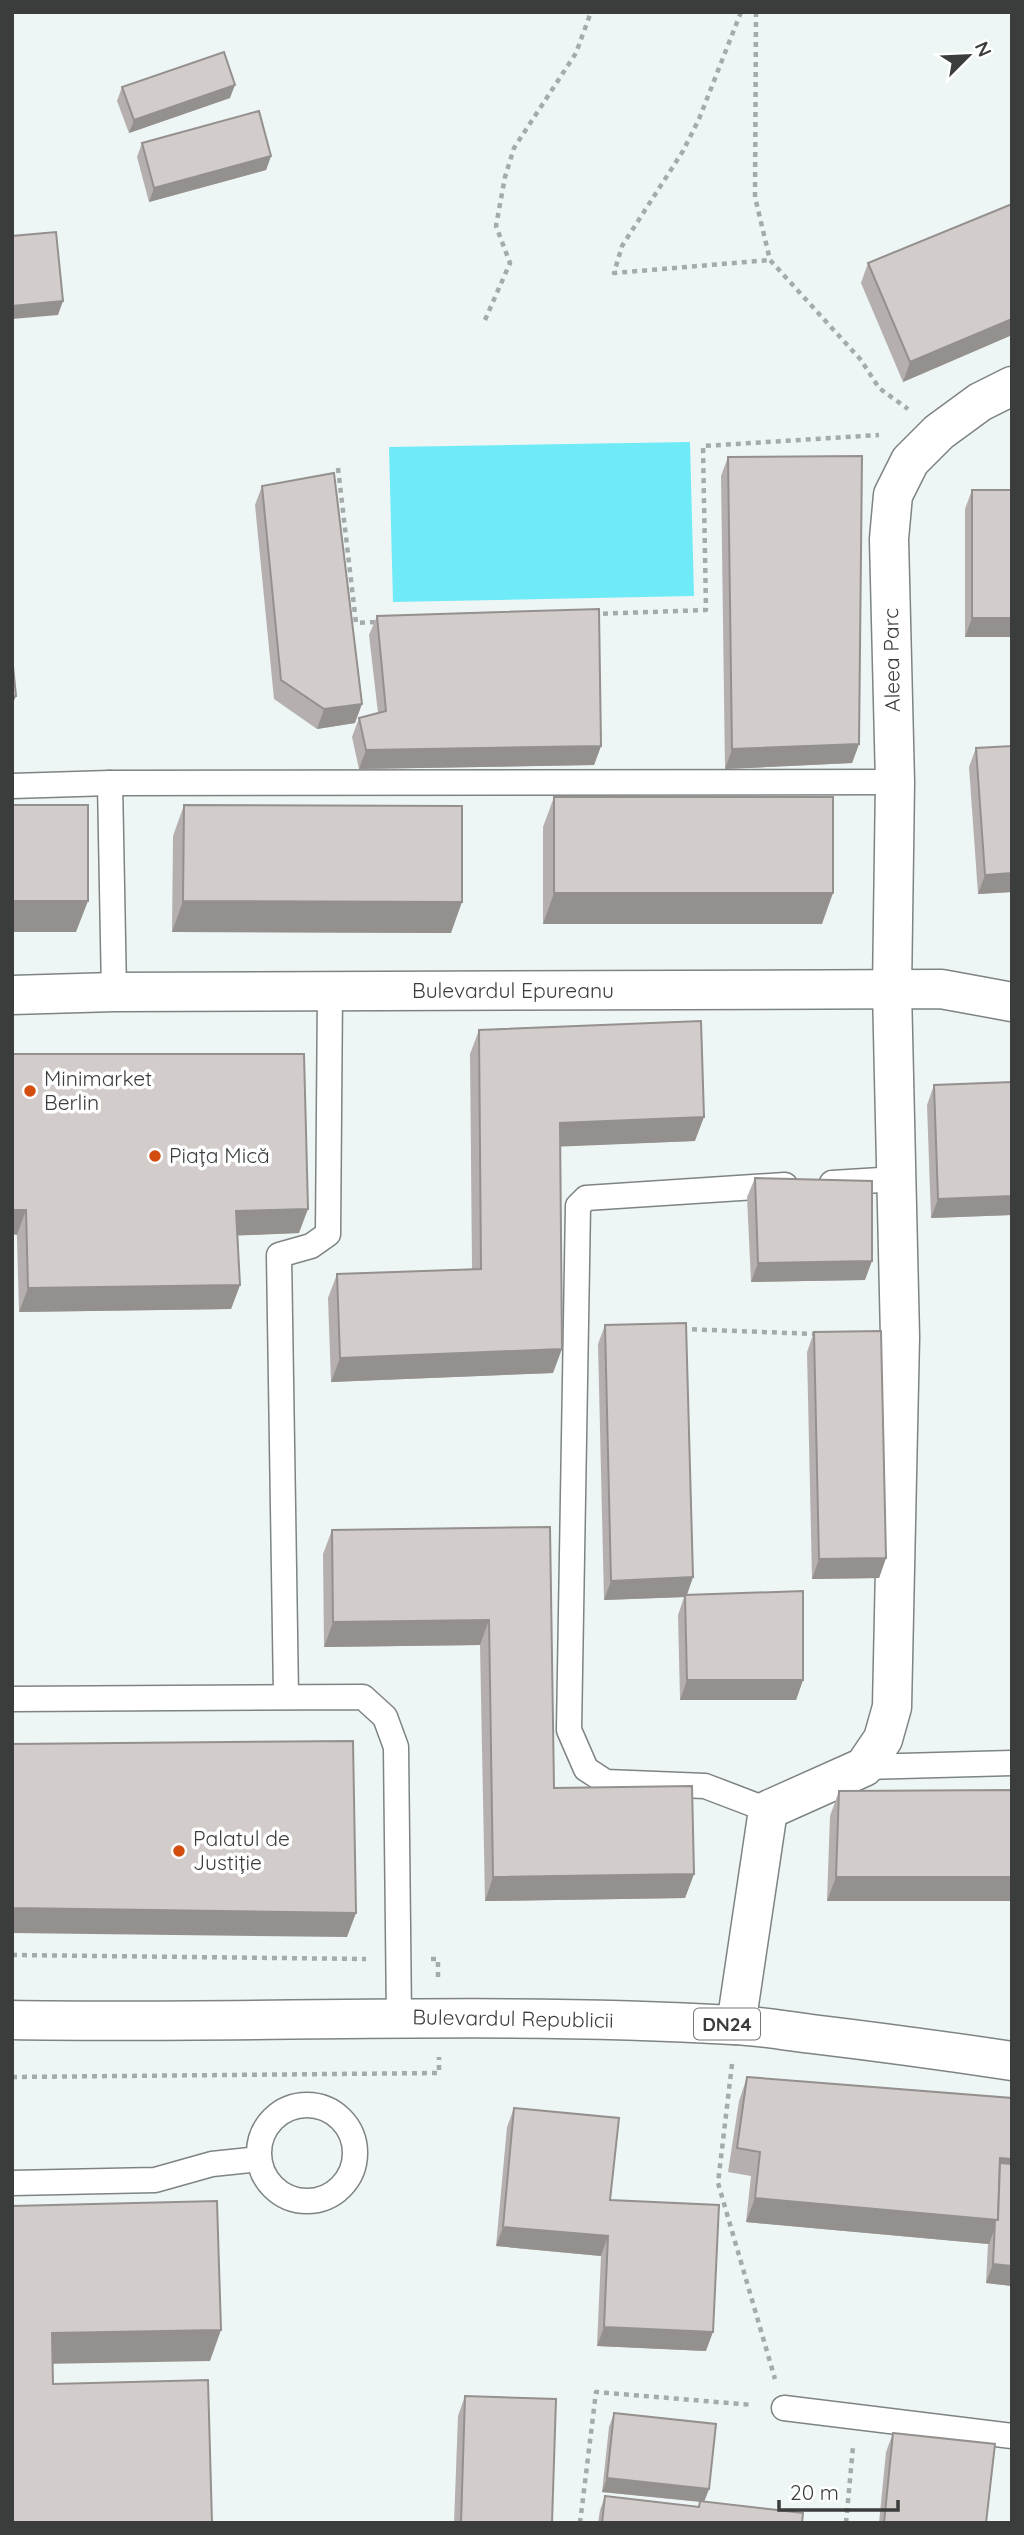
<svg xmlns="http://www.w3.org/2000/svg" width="1024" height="2535" viewBox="0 0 1024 2535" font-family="Quicksand,sans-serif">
<rect width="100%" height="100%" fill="#eef5f5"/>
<polygon fill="#6febf7" points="690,442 694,596 393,602 389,447"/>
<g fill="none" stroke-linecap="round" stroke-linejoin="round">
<g stroke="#7e8384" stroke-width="27">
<g id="service">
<polyline points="110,783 114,992"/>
<polyline points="12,786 110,783 895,782"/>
<polyline points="832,1183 897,1179"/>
<polyline points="286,1696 279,1255 311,1246 328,1234 330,991"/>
<polyline points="12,1699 363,1697 385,1717 396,1747 399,2018"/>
<polyline points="864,1767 1012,1763"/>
<polyline points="768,1810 705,1786 606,1782 586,1769 569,1730 578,1206 586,1198 785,1185"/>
<circle cx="307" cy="2153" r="48"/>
<polyline points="12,2183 155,2180 212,2164 259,2159"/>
<polyline points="784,2408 1012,2436"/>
</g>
</g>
<g stroke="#7e8384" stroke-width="41">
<polyline id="minor" points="736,2025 768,1810 864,1767 883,1739 892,1707 900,1337 892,990 895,782 889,539 893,495 910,461 939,432 980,402 1012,386"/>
</g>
<g stroke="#7e8384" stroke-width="41">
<polyline id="secondary" points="12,995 114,992 941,989 1012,1002"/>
</g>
<g stroke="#7e8384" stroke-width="41">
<path id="primary" d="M12 2020C253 2024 493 2011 733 2025 760 2026 786 2031 812 2034 879 2042 945 2051 1012 2061"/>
</g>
<g stroke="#a5aaaa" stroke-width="4.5" stroke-dasharray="5 5" stroke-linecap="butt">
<polyline points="741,12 699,119 683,151 622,246 614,273 770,260"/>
<polyline points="756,12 755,197 770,260 861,360 879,388 908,409"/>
<polyline points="485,320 510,263 496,226 505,177 514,148 576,53 591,12"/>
<polyline points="338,468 356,623 378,622"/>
<polyline points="593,614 706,610 703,446 879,435"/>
<polyline points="682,1329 816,1334"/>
<polyline points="12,1955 366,1959"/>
<polyline points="431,1959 438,1959 438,1981"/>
<polyline points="732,2064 718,2183 775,2379"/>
<polyline points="12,2077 439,2073 439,2057"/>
<polyline points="580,2523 596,2392 753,2405"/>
<polyline points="846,2523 853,2447"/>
</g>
<use href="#service" stroke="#fff" stroke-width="24"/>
<use href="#minor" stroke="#fff" stroke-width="38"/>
<use href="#secondary" stroke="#fff" stroke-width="38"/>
<use href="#primary" stroke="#fff" stroke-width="38"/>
</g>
<g fill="#b5b0af">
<polygon points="122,87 230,98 129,133 117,101"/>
<polygon points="142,143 271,156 266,170 149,202 137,157"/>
<polygon points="1012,204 1012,335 903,382 861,283 868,263"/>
<polygon points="728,457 859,744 852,763 725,769 721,476"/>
<polygon points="262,486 355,723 317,729 274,699 255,505"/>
<polygon points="972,490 1012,637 965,637 965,509"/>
<polygon points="377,616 601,746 594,765 359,769 352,737 359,718 378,713 369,635"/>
<polygon points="976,748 1012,892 978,894 969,767"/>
<polygon points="554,797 822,924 543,924 543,827"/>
<polygon points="184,805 451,933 172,932 173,836"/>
<polygon points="479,1030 695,1141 560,1146 553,1373 331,1382 328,1298 337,1274 472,1269 470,1054"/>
<polygon points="12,1054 299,1233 238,1235 240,1285 231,1309 19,1312"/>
<polygon points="1012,1082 1012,1215 931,1218 927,1105 934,1085"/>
<polygon points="755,1178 865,1280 751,1282 747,1197"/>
<polygon points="605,1325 693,1577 687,1595 803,1680 796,1700 680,1700 678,1615 684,1597 604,1600 598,1344"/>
<polygon points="814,1332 886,1558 879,1578 812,1579 807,1352"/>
<polygon points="550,1527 554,1788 694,1874 685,1898 485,1901 480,1645 324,1647 323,1554 332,1530"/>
<polygon points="1012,1790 1012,1901 827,1901 830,1816 839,1791"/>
<polygon points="747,2077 1012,2098 1012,2286 986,2283 988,2244 746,2222 751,2176 728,2172 739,2101"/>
<polygon points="514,2108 610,2200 706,2351 597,2346 601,2256 496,2246 507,2127"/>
<polygon points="465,2396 552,2523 454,2523 458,2416"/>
<polygon points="614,2413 709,2489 704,2501 802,2523 598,2523 600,2510 605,2496 698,2507 700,2502 602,2492 609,2427"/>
<polygon points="893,2433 986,2523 879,2523 886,2452"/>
</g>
<g fill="#93908e">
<polygon points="235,85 230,98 129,133 134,120"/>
<polygon points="271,156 266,170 149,202 154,188"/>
<polygon points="63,301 58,315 12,319 12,306"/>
<polygon points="1012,319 1012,335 903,382 910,362"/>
<polygon points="972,618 1012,618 1012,637 965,637"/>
<polygon points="16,696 12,706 12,697"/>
<polygon points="362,704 355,723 317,729 324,709"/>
<polygon points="859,744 852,763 725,769 732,749"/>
<polygon points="601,746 594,765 359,769 366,750"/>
<polygon points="1012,873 1012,892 978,894 985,875"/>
<polygon points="554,893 833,893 822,924 543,924"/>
<polygon points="12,901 88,901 76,932 12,932"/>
<polygon points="183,901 462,902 451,933 172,932"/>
<polygon points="704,1117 695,1141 551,1147 560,1123"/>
<polygon points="1012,1196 1012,1215 931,1218 938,1199"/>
<polygon points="308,1209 299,1233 228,1236 236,1211"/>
<polygon points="12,1210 26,1210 17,1235 12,1234"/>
<polygon points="872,1261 865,1280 751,1282 758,1263"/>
<polygon points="240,1285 231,1309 19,1312 28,1288"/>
<polygon points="562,1349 553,1373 331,1382 340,1358"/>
<polygon points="886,1558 879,1578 812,1579 819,1559"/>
<polygon points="693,1577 686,1597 604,1600 611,1581"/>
<polygon points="489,1620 480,1645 324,1647 333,1622"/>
<polygon points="687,1680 803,1680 796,1700 680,1700"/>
<polygon points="694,1874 685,1898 485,1901 493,1877"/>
<polygon points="836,1877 1012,1877 1012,1901 827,1901"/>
<polygon points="12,1908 356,1913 347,1937 12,1933"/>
<polygon points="1000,2158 1012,2159 1012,2183 998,2183"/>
<polygon points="755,2198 998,2220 989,2244 746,2222"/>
<polygon points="503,2227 608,2236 601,2256 496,2246"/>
<polygon points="993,2264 1012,2266 1012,2286 986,2283"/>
<polygon points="604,2327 713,2332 706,2351 597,2346"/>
<polygon points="221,2330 210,2361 41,2364 52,2333"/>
<polygon points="607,2478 709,2489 704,2502 602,2492"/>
</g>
<g fill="#d2cdcb" stroke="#93908e" stroke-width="2">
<polygon points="224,52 235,85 134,120 122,87"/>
<polygon points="259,111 271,156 154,188 142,143"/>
<polygon points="1012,204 1012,319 910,362 868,263"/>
<polygon points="56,232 63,301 12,306 12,236"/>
<polygon points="862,456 859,744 732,749 728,457"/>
<polygon points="334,473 362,704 324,709 281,680 262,486"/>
<rect x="972" y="490" width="40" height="128"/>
<polygon points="599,609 601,746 366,750 359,718 386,711 377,616"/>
<polygon points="12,656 16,696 12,697"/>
<polygon points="1012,746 1012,873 985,875 976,748"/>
<rect x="554" y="797" width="279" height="96"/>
<rect x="12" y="805" width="76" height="96"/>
<polygon points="184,805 462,806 462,902 183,901"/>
<polygon points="701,1021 704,1117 560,1123 562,1349 340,1358 337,1274 481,1269 479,1030"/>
<polygon points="12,1054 304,1054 308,1209 236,1211 240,1285 28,1288 26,1210 12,1210"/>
<polygon points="1012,1082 1012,1196 938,1199 934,1085"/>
<polygon points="755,1178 872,1181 872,1261 758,1263"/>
<polygon points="686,1323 693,1577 611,1581 605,1325"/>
<polygon points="881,1331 886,1558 819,1559 814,1332"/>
<polygon points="550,1527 554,1788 692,1786 694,1874 493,1877 489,1620 333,1622 332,1530"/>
<polygon points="803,1591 803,1680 687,1680 685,1595"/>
<polygon points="353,1741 356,1913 12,1908 12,1744"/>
<polygon points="1012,1790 1012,1877 836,1877 839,1791"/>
<polygon points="747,2077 1012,2098 1012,2159 1000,2158 998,2220 755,2198 760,2152 737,2148"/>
<polygon points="514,2108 619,2118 610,2200 719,2205 713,2332 604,2327 608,2236 503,2227"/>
<polygon points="1000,2163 1012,2164 1012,2266 993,2264 995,2220 998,2220"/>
<polygon points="217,2201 221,2330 52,2333 53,2384 208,2380 212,2523 12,2523 12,2206"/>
<polygon points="465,2396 556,2399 552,2523 461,2523"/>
<polygon points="614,2413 716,2424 709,2489 607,2478"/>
<polygon points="893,2433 995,2444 986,2523 884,2523"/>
<polygon points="605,2496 699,2507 700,2501 803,2513 802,2523 602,2523"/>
</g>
<g fill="#d34e0e" stroke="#fff" stroke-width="2.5">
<circle cx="30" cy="1091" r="7"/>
<circle cx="155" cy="1156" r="7"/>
<circle cx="179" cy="1851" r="7"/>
</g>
<g text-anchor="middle" stroke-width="7" stroke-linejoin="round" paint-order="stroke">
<rect fill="#fff" stroke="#767777" stroke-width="2" x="694" y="2008.5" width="66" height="31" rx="5"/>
<g font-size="19" font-weight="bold" fill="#3b3d3d">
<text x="727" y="2031">DN24</text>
</g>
<g font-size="21" fill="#3b3d3d" stroke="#fff">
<text transform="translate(892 660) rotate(-91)" y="7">Aleea Parc</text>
<text x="513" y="998">Bulevardul Epureanu</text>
<text transform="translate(513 2019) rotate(1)" y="7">Bulevardul Republicii</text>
</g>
<g font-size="21" fill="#3b3d3d" stroke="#fff" text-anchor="start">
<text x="44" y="1086">Minimarket<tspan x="44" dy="24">Berlin</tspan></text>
<text x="169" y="1163">Piața Mică</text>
<text x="193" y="1846">Palatul de<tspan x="193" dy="24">Justiție</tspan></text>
</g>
</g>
<rect width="1024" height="2535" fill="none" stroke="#3b3d3d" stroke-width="28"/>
<g transform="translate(968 56) rotate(66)" stroke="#ffffff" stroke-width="5" paint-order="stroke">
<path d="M0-5L12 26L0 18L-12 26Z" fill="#3b3d3d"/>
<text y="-10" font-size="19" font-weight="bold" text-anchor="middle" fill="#3b3d3d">N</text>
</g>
<path d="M779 2500v10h119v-10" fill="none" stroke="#3b3d3d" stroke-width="3.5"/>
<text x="790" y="2500" font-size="21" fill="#3b3d3d" stroke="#ffffff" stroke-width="5" paint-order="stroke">20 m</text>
</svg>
